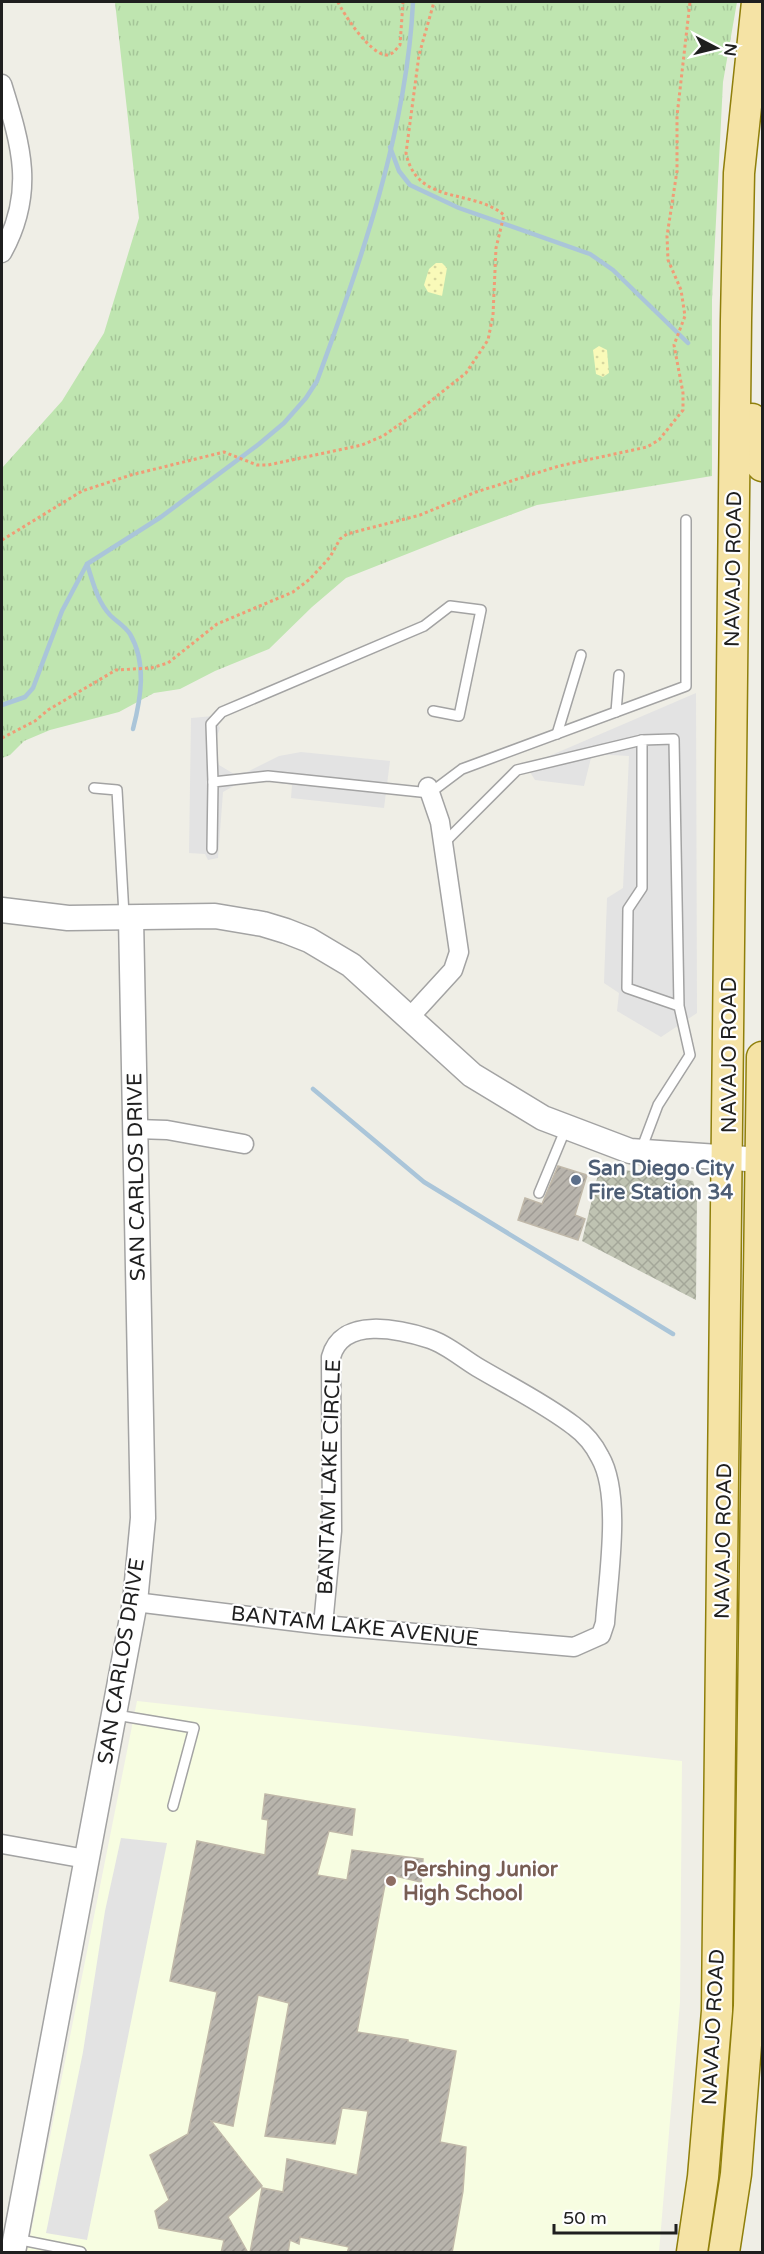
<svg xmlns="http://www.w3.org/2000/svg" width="764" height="2254" viewBox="0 0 764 2254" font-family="'Varela Round',sans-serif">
<defs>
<pattern id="construction-cross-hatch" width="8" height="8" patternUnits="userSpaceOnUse" patternTransform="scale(1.5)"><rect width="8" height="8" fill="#bfc3b2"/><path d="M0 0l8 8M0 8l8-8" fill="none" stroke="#a4a799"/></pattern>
<pattern id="grass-tufts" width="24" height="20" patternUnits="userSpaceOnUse" patternTransform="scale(1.5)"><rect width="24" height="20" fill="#bfe5b0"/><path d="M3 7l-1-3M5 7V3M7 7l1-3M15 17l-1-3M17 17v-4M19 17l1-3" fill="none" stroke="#a4c497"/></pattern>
<pattern id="sand-dots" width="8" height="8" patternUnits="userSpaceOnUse" patternTransform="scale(1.5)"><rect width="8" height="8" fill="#f9fab9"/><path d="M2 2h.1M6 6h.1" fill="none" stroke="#d5d69f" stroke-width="1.8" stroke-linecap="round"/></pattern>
<pattern id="building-hatch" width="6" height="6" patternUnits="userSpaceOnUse" patternTransform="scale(1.5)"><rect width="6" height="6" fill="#b8b4ac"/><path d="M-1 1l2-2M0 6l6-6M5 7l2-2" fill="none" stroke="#9e9a94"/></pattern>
</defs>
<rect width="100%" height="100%" fill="#efeee6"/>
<polygon fill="#f7fde1" points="137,1701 682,1761 680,2002 659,2252 27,2252"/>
<polygon fill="url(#construction-cross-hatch)" points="600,1166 693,1181 697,1194 696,1300 582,1241"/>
<polygon fill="url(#grass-tufts)" points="115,2 737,2 723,82 712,300 712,476 537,505 450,537 346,578 312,607 269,649 215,671 180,689 154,693 119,712 50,730 24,741 10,755 2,758 2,468 62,401 104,333 139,218"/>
<g fill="url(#sand-dots)">
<polygon points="436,263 442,263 447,268 442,296 428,292 424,285 429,269"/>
<polygon points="599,346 607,350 609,373 603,377 596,374 593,350"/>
</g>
<g fill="#e3e3e3">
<polygon points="696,693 697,1013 661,1037 617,1011 619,993 604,983 607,898 623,888 629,756 592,754 584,786 535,780 526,766"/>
<polygon points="214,716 220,728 214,744 219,765 234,774 247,772 279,756 301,752 390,761 384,808 291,798 292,785 268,781 239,783 223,792 218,858 208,860 205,854 189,853 191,718"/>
<polygon points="121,1838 167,1843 87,2240 46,2233 83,2052 105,1911"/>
</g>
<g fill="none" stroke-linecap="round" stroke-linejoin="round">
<g stroke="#aac5d9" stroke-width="4.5">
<polyline points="390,147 399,171 410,185 459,208 590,254 613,270 688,343"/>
<path d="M87 564C93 582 97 601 110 615 116 621 125 626 130 634 147 663 141 698 133 729"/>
<path d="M2 705 25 697 33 688 62 611 87 564 161 517 259 444 284 423 306 398 317 381C361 262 407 129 413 2"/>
<polyline points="313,1089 424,1182 673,1334"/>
</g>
</g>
<g fill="url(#building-hatch)" stroke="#c0b8a9" stroke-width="1.5">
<polygon points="558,1166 587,1175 575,1215 585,1219 578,1240 518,1220 525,1198 542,1204"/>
<polygon points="265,1794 355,1809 352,1835 329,1831 317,1875 347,1880 352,1850 423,1859 421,1882 387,1874 357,2032 408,2040 408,2042 456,2051 440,2142 466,2147 463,2191 452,2253 347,2253 349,2247 300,2237 299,2244 290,2240 288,2253 250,2253 262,2188 283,2192 287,2159 357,2175 368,2111 342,2108 335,2144 265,2136 289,2003 258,1995 233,2126 211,2121 262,2186 228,2217 248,2253 221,2253 224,2240 159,2228 155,2211 169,2200 150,2155 188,2134 217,1992 170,1981 197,1841 265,1855 268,1820 262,1819"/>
</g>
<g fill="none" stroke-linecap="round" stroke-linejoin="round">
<g stroke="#a3a3a3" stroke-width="12">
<g id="service">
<polyline points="616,712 619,675"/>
<polyline points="557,734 581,655"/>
<polyline points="213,782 211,724 222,712 424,626 450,606 481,610 459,716 433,711"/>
<polyline points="94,788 117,790 124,915"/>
<polyline points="444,843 517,770 642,740"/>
<polyline points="212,849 213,782 268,776 430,793 462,769 686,686 686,520"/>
<polyline points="641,1150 658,1105 690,1055 679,1006 674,739 642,740 642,888 628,909 627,988 679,1006"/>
<polyline points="539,1193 566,1128"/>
<polyline points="116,1715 194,1728 173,1806"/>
<polyline points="16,2239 81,2252"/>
</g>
</g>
<g stroke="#a3a3a3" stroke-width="21">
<g id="minor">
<path d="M2 84C21 145 36 192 2 253"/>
<polyline points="409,1018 453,970 459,952 440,822 428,787"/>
<polyline points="136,1129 167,1130 244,1144"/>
<path d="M135 1602 323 1625 574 1647 601 1635 605 1623C608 1578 622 1495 600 1457 594 1445 585 1434 574 1426 544 1403 509 1386 477 1367 462 1358 446 1344 430 1339 399 1329 342 1316 331 1357L332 1531 323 1625"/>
<polyline points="2,1844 86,1859"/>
</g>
</g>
<g stroke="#a3a3a3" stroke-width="27">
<g id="tertiary">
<polyline points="2,910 68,918 215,916 263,924 286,931 309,940 351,965 472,1075 543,1118 630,1151 762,1160"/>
<polyline points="13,2252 135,1602 143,1518 131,918"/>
</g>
</g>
<g stroke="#8f7f0b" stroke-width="33">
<g id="primary">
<polyline points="752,419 752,454 762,466"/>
<polyline points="692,2252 703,2177 717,2011 736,320 739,173 757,2"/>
<polyline points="724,2252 736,2174 749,2006 762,1057"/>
</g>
</g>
<g stroke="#f09c76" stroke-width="3" stroke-dasharray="3 3" stroke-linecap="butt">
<path d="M338 2C344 15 369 52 385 55 392 56 396 49 400 45L403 2"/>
<path d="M2 540 82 491 131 475 224 452 257 465H268L362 445 383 436 413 415 466 373 488 340 493 315 496 248 504 215C472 188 417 206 406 153L419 55 434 2"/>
<polyline points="2,738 35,721 48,710 116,670 151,668 168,663 217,624 293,592 310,579 330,557 340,539 347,534 420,515 476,492 559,466 647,447 659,440 683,410 683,393 674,345 685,316 681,290 668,260 667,236 677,171 677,116 690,2"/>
</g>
<use href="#service" stroke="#fff" stroke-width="9"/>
<use href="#minor" stroke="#fff" stroke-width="18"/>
<use href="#tertiary" stroke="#fff" stroke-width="24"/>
<use href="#primary" stroke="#f5e3a5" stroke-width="30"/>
</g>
<circle fill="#5c6f8a" stroke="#fff" stroke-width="2" cx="576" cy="1180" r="6"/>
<circle fill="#8d6e63" stroke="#fff" stroke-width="2" cx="391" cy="1881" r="6"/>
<g text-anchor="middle" stroke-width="4.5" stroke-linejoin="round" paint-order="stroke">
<g font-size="21" fill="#1f1f1f" stroke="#fff">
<text transform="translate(733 569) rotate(-89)" y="7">NAVAJO ROAD</text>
<text transform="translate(729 1055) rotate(-90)" y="7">NAVAJO ROAD</text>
<text transform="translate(136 1177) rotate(-91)" y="7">SAN CARLOS DRIVE</text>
<text transform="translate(329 1477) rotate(-88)" y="7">BANTAM LAKE CIRCLE</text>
<text transform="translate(723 1541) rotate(-89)" y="7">NAVAJO ROAD</text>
<text transform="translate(355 1626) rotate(6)" y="7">BANTAM LAKE AVENUE</text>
<text transform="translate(121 1661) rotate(-81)" y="7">SAN CARLOS DRIVE</text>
<text transform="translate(713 2027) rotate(-87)" y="7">NAVAJO ROAD</text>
</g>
<g font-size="21" font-weight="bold" fill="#4e5e75" stroke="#fff" text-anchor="start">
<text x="588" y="1175">San Diego City<tspan x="588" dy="24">Fire Station 34</tspan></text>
</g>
<g font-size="21" font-weight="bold" fill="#785e54" stroke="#fff" text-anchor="start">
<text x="403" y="1876">Pershing Junior<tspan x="403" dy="24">High School</tspan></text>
</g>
</g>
<rect width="764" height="2254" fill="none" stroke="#1f1f1f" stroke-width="6"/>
<g transform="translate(716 48) rotate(97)" stroke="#ffffff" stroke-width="4.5" paint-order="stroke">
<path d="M0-4.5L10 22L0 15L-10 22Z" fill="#1f1f1f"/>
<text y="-9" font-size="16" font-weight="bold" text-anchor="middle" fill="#1f1f1f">N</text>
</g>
<path d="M554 2224v9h122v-9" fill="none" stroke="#1f1f1f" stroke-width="3"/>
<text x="563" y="2224" font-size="18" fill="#1f1f1f" stroke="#ffffff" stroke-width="4.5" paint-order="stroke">50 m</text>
</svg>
